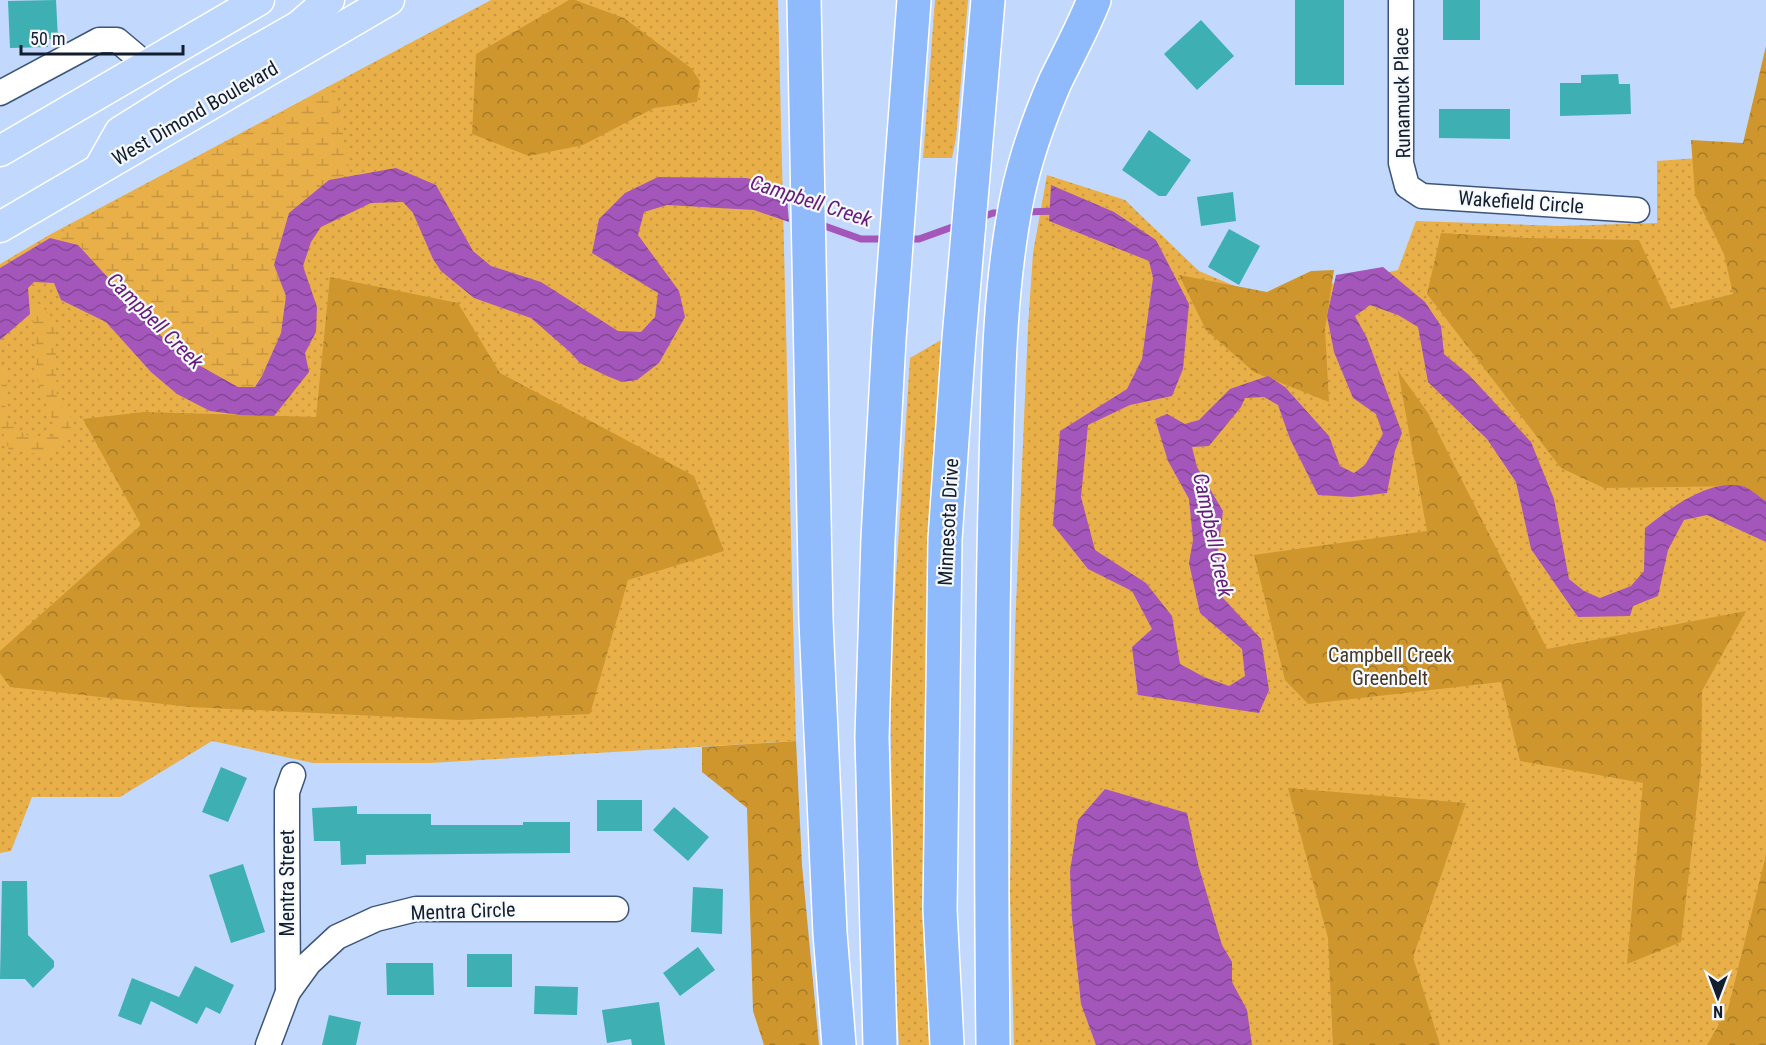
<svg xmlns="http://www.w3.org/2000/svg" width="1766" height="1045" viewBox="0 0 1766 1045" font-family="'Roboto Condensed',sans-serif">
<defs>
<pattern id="green-dots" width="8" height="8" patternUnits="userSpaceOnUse" patternTransform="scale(1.5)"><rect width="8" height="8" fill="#e9af49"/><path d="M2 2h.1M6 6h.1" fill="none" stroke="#c79640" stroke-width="1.8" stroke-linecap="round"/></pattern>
<pattern id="forest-crowns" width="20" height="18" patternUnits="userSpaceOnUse" patternTransform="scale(1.5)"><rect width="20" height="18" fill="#ce962d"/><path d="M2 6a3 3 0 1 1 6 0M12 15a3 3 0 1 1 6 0" fill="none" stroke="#a67a27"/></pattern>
<pattern id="wetland-marsh" width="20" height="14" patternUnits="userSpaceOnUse" patternTransform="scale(1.5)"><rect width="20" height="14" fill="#e9af49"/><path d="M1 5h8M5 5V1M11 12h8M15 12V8" fill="none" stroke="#c79640"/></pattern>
<pattern id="water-waves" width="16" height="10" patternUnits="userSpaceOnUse" patternTransform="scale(1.5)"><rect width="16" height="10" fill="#a456ba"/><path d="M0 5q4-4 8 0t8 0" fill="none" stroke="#844798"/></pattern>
</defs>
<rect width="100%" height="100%" fill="#c2d9fd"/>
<g fill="url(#green-dots)">
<polygon points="491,0 778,0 796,741 430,763 313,763 212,741 120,797 32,797 11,851 0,853 0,264 51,234"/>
<polygon points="935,0 968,0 956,138 952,158 923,158"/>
<polygon points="1766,153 1766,1045 1014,1045 1010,892 1015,629 1028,327 1033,253 1047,175 1125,200 1199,271 1263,298 1398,270 1416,221 1558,226 1657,223 1657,161"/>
<polygon points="941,340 927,623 924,878 933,1045 899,1045 894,948 890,671 910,358"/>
</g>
<g fill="url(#forest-crowns)">
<polygon points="569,0 575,0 624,18 691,68 700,81 697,102 654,108 583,145 529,156 472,134 476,54"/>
<polygon points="1766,46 1766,501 1743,486 1604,488 1561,468 1427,294 1441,233 1528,238 1639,240 1671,309 1733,294 1724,254 1695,195 1691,140 1743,143"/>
<polygon points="1334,270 1325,329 1329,402 1254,372 1206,330 1179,275 1267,292 1311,271"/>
<polygon points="330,277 458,303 500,373 694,476 724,551 628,580 590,714 460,720 191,707 10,687 0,673 0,651 141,525 83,419 144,412 316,417"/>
<polygon points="1398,371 1428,413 1547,649 1746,611 1702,691 1701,769 1681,942 1627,964 1643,783 1520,761 1501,682 1308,704 1285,680 1254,555 1427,531"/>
<polygon points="796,741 802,865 819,1045 764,1045 753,1011 747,808 702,772 702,747"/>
<polygon points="1288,788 1466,803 1413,957 1440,1045 1333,1045 1328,938"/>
<polygon points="1766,855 1766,1045 1707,1045 1728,1009"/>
</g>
<g fill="url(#wetland-marsh)">
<path d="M334 84 350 174 329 180 274 265C278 275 284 286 285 296 289 321 268 366 255 387H238L177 353 78 245 50 238Z"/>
<path d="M29 301 40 304 55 321 57 401 70 417 71 430 46 455 9 450 0 424V360C10 376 7 396 4 415 19 433 27 439 52 437L56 426 49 413 35 373 38 352Z"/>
</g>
<g fill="url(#water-waves)">
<polygon points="396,168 436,185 473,251 491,266 541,282 618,331 641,332 655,317 658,293 592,253 599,219 625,193 658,177 746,178 786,186 789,222 754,210 667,205 644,212 638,235 679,291 685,317 659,363 637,380 622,382 607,376 580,363 570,352 531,318 474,298 441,271 433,259 413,213 403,202 371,203 321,227 311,242 303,266 317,307 316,332 305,353 309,372 274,416 241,415 210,411 177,394 151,372 106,322 61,300 54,283 34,282 28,288 30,314 0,340 0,268 50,238 78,245 177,353 238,387 255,387 262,376 281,333 286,296 274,265 289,213 329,180"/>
<path d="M1051 185 1114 212 1156 240 1189 304 1183 369 1172 396 1130 405 1088 425 1081 497 1095 550 1146 583 1172 616 1180 664 1204 677 1229 686 1245 676 1242 649 1200 613 1189 563 1193 540 1189 499 1168 461 1155 419 1167 414 1185 424 1199 420 1230 389 1268 376 1285 387 1329 436 1340 466 1354 473 1365 465 1383 434 1376 414 1353 398 1334 352 1327 316 1336 275 1383 267 1425 302 1441 326 1444 354 1469 375 1531 442 1554 499 1569 579 1584 591 1600 598 1631 586 1644 571 1645 528C1670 509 1707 479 1742 486 1750 488 1759 497 1766 501V542L1707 515 1684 520 1668 550 1658 596 1633 606 1630 616 1578 617 1531 549 1516 482 1487 439 1428 382 1418 327 1398 315 1370 305 1355 316 1367 338 1402 433 1395 451 1387 493 1352 497 1318 495 1290 439 1278 405 1264 397 1245 398 1241 407 1209 446 1192 447 1197 467 1223 511 1218 552 1223 598 1261 639 1269 690 1259 713 1138 695 1132 647 1152 629 1132 591 1088 569 1053 525 1060 431 1127 389 1142 359 1153 278 1149 261 1049 221Z"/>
<polygon points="1105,789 1187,813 1198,864 1222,945 1232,962 1232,982 1247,1010 1252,1045 1096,1045 1081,1004 1072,918 1070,871 1078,820"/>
</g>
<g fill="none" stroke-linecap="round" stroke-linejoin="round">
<g stroke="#a456ba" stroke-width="7">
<polyline points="1024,212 1058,211"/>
<polyline points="977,219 993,213 1004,213"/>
<polyline points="819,224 861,239 889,239"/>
<polyline points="906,239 919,239 958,225"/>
</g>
</g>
<g fill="#3eafb2">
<polygon points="56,0 58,39 47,39 48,47 10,48 8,1"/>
<rect x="1295" y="0" width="49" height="85"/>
<rect x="1443" y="0" width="37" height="40"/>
<polygon points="1201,20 1234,56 1197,90 1164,54"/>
<polygon points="1618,74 1619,84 1630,84 1631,114 1560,116 1560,83 1581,83 1581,75"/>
<polygon points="1439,109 1510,109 1510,139 1439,138"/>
<polygon points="1149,130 1191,160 1166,196 1159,196 1122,170"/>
<polygon points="1233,192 1236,221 1201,226 1197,197"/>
<polygon points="1229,229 1260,246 1239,285 1208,267"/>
<polygon points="221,767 247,778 228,822 202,812"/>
<rect x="597" y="800" width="45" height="31"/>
<polygon points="357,806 357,814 431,814 431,825 523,825 523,822 570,822 570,853 366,855 366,864 341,865 340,841 314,841 312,808"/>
<polygon points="674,807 709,837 688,861 653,830"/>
<polygon points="243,864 265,932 231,943 209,875"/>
<polygon points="2,881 27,881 28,935 54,961 54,967 33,988 25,979 0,979"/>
<polygon points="693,887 723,889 722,934 691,932"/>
<polygon points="698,947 715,970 680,996 663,973"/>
<rect x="467" y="954" width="45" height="33"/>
<polygon points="386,963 433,963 434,995 387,995"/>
<polygon points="195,966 234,985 220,1014 206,1007 197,1024 151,1001 141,1025 118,1016 132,978 179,997"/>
<polygon points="535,986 578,987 577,1015 534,1014"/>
<polygon points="659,1002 665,1045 632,1045 631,1039 607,1043 602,1010"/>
<polygon points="329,1015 361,1022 356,1045 322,1045"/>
</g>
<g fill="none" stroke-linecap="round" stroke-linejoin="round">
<g stroke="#3c557b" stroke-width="27">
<g id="minor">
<polyline points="1401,0 1401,163 1407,186 1422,196 1637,210"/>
<polyline points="0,93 99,40 117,40 136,56 142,68"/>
<polyline points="288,992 287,832 287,792 293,775"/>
<polyline points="268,1045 288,992 309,963 337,937 376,919 416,909 616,909"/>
</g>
</g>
<g stroke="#fff" stroke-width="33">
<g id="major">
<polyline points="0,151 259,0"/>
<polyline points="99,169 120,132 187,90 299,26 329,0"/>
<polyline points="0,227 389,0"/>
</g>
</g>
<g stroke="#fff" stroke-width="36">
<g id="highway">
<polyline points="804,0 816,621 830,933 839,1045"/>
<polyline points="880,1045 872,737 878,539 889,339 914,0"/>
<polyline points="947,1045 940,910 945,539 959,339 988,0"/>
<path d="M993 1045C991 865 991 686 995 506 998 404 997 299 1017 198 1025 159 1039 119 1055 82 1068 55 1083 28 1094 0"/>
</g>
</g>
<use href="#minor" stroke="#fff" stroke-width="24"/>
<use href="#major" stroke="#bcd6fd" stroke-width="30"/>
<use href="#highway" stroke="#8fbafb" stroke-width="33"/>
</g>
<g text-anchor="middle" stroke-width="4.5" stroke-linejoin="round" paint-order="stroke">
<g font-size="20" fill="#121d2d" stroke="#f6f9fd">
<text transform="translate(1402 93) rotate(-91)" y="7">Runamuck Place</text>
<text transform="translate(195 113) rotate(-30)" y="7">West Dimond Boulevard</text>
<text transform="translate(1521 202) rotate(4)" y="7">Wakefield Circle</text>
<text transform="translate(948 522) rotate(-87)" y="7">Minnesota Drive</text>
<text transform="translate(287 883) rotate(-90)" y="7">Mentra Street</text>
<text transform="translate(463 911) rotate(-2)" y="7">Mentra Circle</text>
</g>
<g font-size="20" fill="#463823" stroke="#f6f9fd">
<text x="1390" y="662">Campbell Creek<tspan x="1390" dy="23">Greenbelt</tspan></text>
</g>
<g font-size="21" font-style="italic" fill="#651b78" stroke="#f6f9fd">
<text transform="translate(811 201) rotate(18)" y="7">Campbell Creek</text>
<text transform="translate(155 321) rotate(45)" y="7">Campbell Creek</text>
<text transform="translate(1213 535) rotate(78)" y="7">Campbell Creek</text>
</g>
</g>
<g transform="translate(1718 997) rotate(180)" stroke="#f6f9fd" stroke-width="4.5" paint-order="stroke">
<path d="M0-4.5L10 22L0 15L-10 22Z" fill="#121d2d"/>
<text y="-9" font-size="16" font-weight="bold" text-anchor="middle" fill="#121d2d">N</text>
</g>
<path d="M21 45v9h162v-9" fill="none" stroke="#121d2d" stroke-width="3"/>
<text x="30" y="45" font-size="18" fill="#121d2d" stroke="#f6f9fd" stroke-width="4.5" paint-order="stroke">50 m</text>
</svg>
